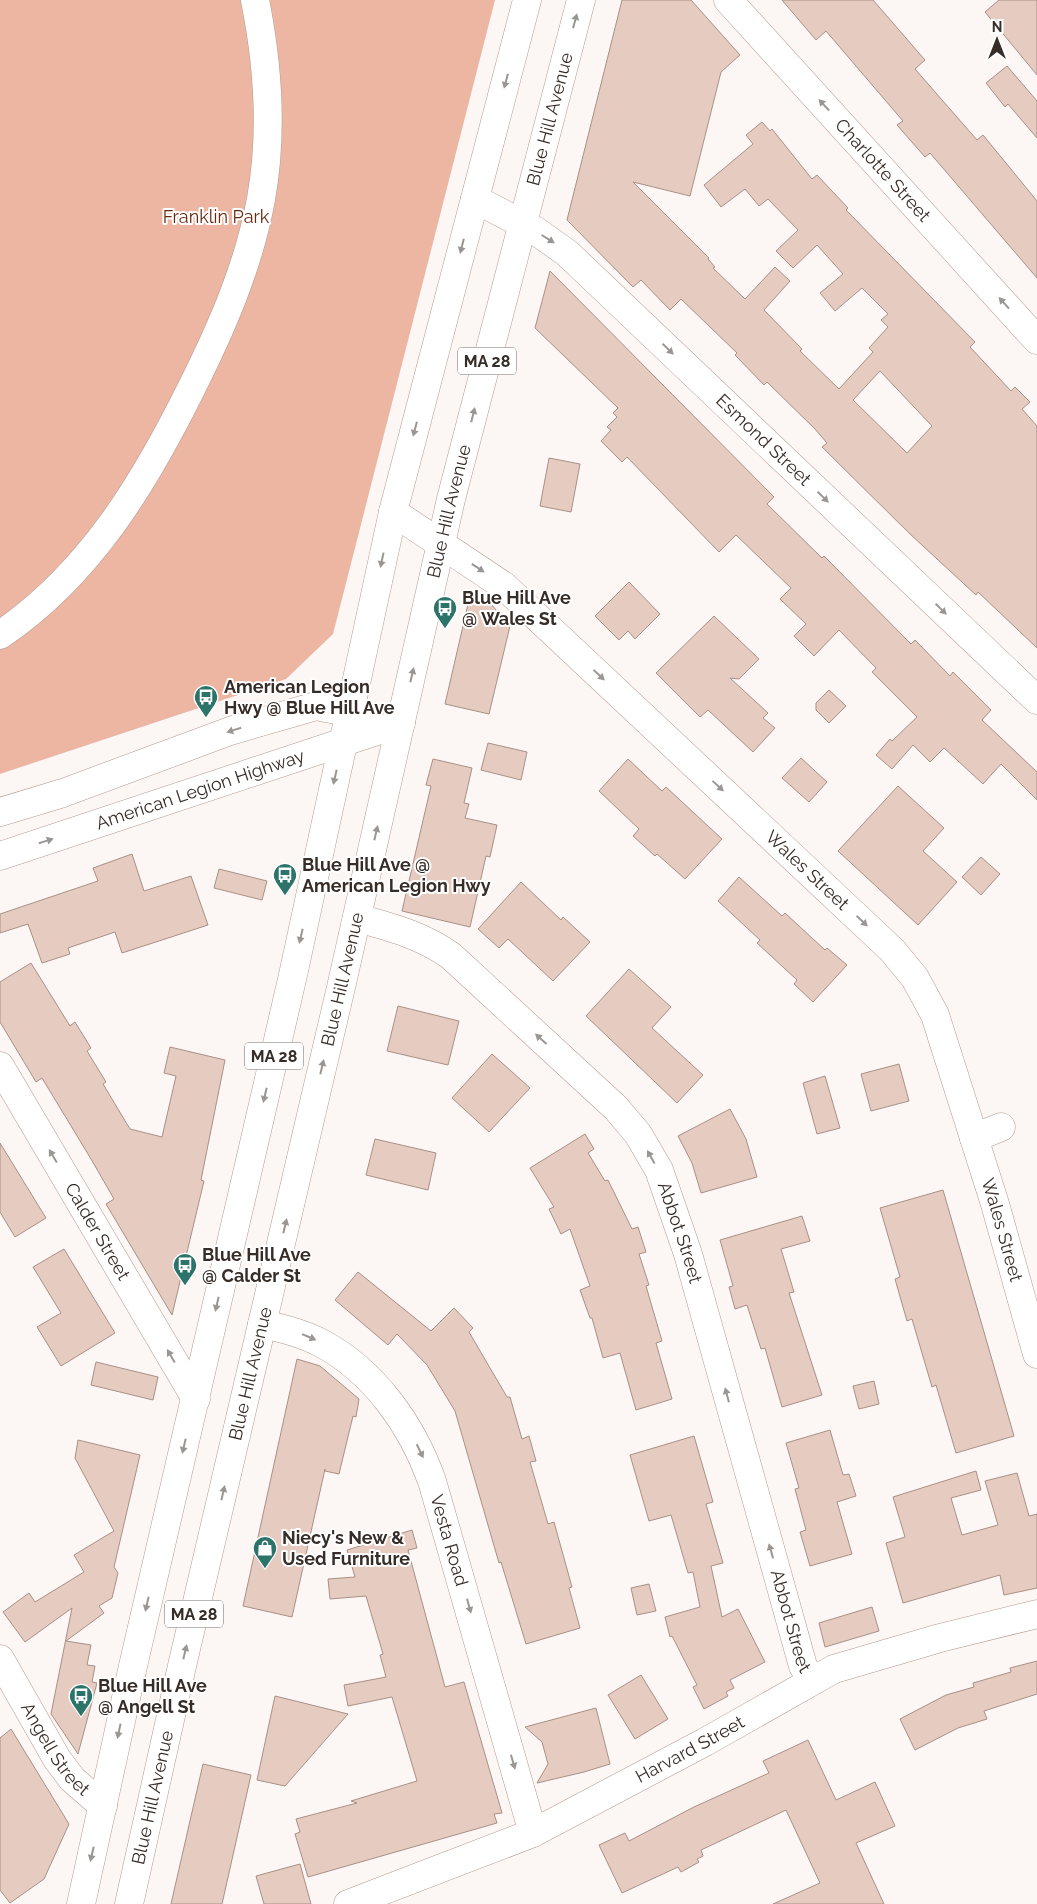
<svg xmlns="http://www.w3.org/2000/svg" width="1037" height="1904" viewBox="0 0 1037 1904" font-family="Raleway,sans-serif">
<rect width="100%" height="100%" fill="#fcf6f4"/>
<polygon fill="#ecb6a3" points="0,0 495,0 333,634 286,679 0,774"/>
<g fill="#e6cbc1" stroke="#a99086" fill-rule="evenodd">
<path d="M622 0H691L740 55 721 72 690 196 633 182 709 258 708 259 715 267 713 268 745 299 775 267 790 281 764 310 802 349 800 351 839 389 873 352 869 348 888 327 881 320 888 314 862 288 835 311 820 293 843 274 817 245 793 268 776 251 798 230 768 199 759 206 745 189 721 207 704 185 753 144 746 135 762 122 770 131 772 129 812 179 817 175 848 208 846 210 975 342 970 347 1011 391 1015 387 1030 402 1022 409 1037 426V648L978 592 976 595 910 534 822 447 827 443 815 429 767 382 764 385 735 355 737 353 681 299 670 310 641 280 633 287 567 220ZM880 371 932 426 907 453 853 400Z"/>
<polygon points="782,0 873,0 925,60 915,69 977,140 983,135 1037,201 1037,278 930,153 925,157 897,125 903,121 826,31 816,40"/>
<polygon points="999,0 1037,0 1037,75 985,12"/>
<polygon points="1007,66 1037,101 1037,138 1008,104 1005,107 986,83"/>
<polygon points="550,271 774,497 767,504 822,558 824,556 911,644 915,640 950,676 953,672 991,710 982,720 1037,772 1037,800 1001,764 983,784 944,748 930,762 913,745 892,769 876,755 890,739 892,741 917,717 872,672 876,668 839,630 814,656 794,636 806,624 780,599 791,588 736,535 719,552 627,457 622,462 601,441 611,430 607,427 617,417 613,413 618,408 535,328"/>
<polygon points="549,458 580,464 571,512 540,506"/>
<polygon points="629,582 660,614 635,639 628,631 619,640 595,616"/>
<polygon points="484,596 510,626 489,714 445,704 469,600"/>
<polygon points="714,616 759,659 739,679 730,678 768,713 763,718 775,728 753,752 708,710 700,717 656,673"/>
<polygon points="829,690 846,706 829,723 816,710 816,703"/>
<polygon points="488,743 527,752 521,780 481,770"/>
<polygon points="801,758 827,782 809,802 782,778"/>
<polygon points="433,759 472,768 464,803 469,804 465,818 497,825 490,857 486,856 470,927 402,911 431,786 426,785"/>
<polygon points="628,759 662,791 666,787 722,839 685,879 657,854 655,856 633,836 639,829 599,791"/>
<polygon points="898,786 944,828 923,851 957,882 918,925 838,851"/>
<polygon points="132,854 144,891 191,876 208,925 122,953 115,932 68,948 70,954 42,963 28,924 0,933 0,914 98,881 93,868"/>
<polygon points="981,857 1000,874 981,895 962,877"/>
<polygon points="219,869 267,881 262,900 214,888"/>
<polygon points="739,877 782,916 785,913 825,950 827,948 847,965 813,1002 794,984 797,980 757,943 760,940 718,901"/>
<polygon points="521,882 561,920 563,917 590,942 553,981 508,939 499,948 478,929"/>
<polygon points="31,963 70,1026 75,1022 91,1048 87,1051 106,1082 103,1084 130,1129 162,1137 176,1076 164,1073 170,1047 225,1060 201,1180 204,1181 172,1315 106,1204 114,1199 91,1159 42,1078 36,1082 0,1022 0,982"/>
<polygon points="629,969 671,1007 652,1028 703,1075 677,1103 586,1016"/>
<polygon points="398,1006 459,1021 448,1065 387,1051"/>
<polygon points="492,1054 530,1088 489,1132 452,1098"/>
<polygon points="899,1064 909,1101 871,1111 861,1074"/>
<polygon points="825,1076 840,1128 817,1134 803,1083"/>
<polygon points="730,1109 746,1139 757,1177 701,1193 692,1163 678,1136"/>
<polygon points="585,1134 594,1149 588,1153 605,1181 608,1180 632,1229 638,1227 646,1252 639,1254 649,1285 646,1286 662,1341 656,1343 672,1399 636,1410 620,1353 603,1358 592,1318 590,1318 580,1290 590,1286 570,1229 561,1234 549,1209 554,1207 530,1168"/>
<polygon points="375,1139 436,1153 428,1190 366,1175"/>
<polygon points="0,1143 46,1218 15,1237 0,1212"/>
<polygon points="943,1190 1014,1436 956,1453 936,1385 932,1387 912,1319 907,1321 895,1279 900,1277 880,1208"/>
<polygon points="802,1216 810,1241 781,1249 794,1292 789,1293 822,1395 782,1407 765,1348 761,1349 747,1305 735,1309 729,1287 733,1286 720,1240"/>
<polygon points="64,1249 115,1333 61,1366 37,1327 61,1313 33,1267"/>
<polygon points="358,1272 431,1331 454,1308 473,1328 469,1332 507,1397 510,1397 522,1439 529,1436 536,1461 530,1462 548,1524 554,1522 572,1587 569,1588 580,1628 526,1644 501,1562 499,1563 455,1411 427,1365 397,1334 388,1345 335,1300"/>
<polygon points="297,1359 320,1366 359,1399 356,1417 353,1416 339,1474 325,1471 325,1469 292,1617 243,1606"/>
<polygon points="96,1362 158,1377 153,1400 91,1385"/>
<polygon points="874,1381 879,1404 859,1409 853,1386"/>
<polygon points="830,1430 843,1475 849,1474 856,1496 837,1502 852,1554 810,1566 800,1532 806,1530 795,1489 799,1488 786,1443"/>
<polygon points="694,1436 713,1502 706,1504 723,1563 711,1566 722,1617 738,1609 765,1662 730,1680 734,1688 726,1692 728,1696 704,1709 693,1687 697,1685 672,1636 670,1637 665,1617 700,1607 693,1572 688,1573 671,1515 649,1521 630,1455"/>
<polygon points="78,1440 140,1455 114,1567 118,1573 112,1598 99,1606 104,1613 66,1641 91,1645 87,1665 95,1666 92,1682 97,1683 78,1754 51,1714 72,1608 25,1642 3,1612 29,1593 35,1602 84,1572 74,1555 114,1531 75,1458"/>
<polygon points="976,1471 981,1490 951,1498 962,1535 998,1525 985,1481 1017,1473 1029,1516 1037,1514 1037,1588 1004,1595 1000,1575 903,1603 886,1543 905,1537 893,1497"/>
<polygon points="412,1530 417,1548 408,1550 445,1687 464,1682 502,1813 494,1814 497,1823 308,1877 295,1834 300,1832 296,1819 357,1803 351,1801 417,1781 392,1697 348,1706 344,1685 386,1677 380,1655 383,1654 366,1596 330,1599 328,1579 355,1577 347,1550"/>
<polygon points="649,1584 656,1611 637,1615 631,1588"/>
<polygon points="872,1607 879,1631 825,1647 819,1623"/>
<polygon points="1037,1661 1037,1694 984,1711 987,1719 958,1728 915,1750 900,1719 946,1695 974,1687 973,1683 1011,1672 1010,1668"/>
<polygon points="641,1675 668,1719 635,1739 608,1695"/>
<polygon points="275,1696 348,1714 285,1786 257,1780"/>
<polygon points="596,1708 610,1764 584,1772 537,1783 548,1764 542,1742 525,1727"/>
<polygon points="11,1729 69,1824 44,1879 10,1903 0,1890 0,1738"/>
<polygon points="808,1740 836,1800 875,1782 895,1826 856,1843 884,1904 773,1904 820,1883 786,1810 701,1850 703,1856 697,1859 699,1862 681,1872 678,1867 622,1893 599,1845 625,1833 629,1841 694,1807 769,1773 763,1761"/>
<polygon points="203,1764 251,1775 222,1904 171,1904"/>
<polygon points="300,1864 311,1904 264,1904 256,1876"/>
</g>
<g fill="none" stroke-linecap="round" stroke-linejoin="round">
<g stroke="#b49a91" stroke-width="29">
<g id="minor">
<path id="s1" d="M728 0 1037 340"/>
<path id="s2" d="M475 199 536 231 567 253 1037 700"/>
<path id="s3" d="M393 512 504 586 892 950 915 978 935 1015 995 1204 1037 1354"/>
<path d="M0 635C90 574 145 482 192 387 222 327 249 265 261 199 273 133 268 65 255 0"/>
<path id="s4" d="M357 918C390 927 422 935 451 956L616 1108 638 1134 659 1170 688 1254 803 1666 812 1680"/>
<path id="s5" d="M0 1066 196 1399"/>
<polyline points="974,1138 1001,1127"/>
<path id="s6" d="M262 1324C282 1328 302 1333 321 1343 374 1371 412 1425 432 1481L533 1833"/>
<path id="s7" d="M0 1659 57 1759 72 1779 103 1806"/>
</g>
</g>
<g stroke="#b49a91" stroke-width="29">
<g id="major">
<polyline points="0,812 63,793 230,731 316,706 367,716"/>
<path id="s8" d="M0 856 401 723"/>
<polyline points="81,1904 133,1666 293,975 393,512 527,0"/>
<path id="s9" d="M129 1904 182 1666 342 983 451 499 581 0"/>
<path id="s10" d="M348 1904 533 1833 705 1742 834 1669 940 1638 1037 1614"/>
</g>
</g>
<use href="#minor" stroke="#fff" stroke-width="28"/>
<use href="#major" stroke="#fff" stroke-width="28"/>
</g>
<defs><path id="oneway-solid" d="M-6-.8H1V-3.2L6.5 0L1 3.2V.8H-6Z" transform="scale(1.25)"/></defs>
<g fill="#9a9694">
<use href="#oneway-solid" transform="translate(575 21) rotate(-75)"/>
<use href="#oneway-solid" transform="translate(506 81) rotate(105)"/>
<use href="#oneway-solid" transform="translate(824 105) rotate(-133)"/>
<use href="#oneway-solid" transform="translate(548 239) rotate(32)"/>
<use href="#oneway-solid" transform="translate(462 246) rotate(104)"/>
<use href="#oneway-solid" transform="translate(1004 303) rotate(-132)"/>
<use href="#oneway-solid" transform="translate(668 349) rotate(44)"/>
<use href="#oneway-solid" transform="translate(473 415) rotate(-76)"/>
<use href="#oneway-solid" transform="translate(415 429) rotate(105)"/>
<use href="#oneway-solid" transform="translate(823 497) rotate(44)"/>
<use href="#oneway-solid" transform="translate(382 560) rotate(102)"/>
<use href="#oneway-solid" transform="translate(478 568) rotate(34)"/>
<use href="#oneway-solid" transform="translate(941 609) rotate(44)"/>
<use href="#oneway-solid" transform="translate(412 675) rotate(-77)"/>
<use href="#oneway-solid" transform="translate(599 675) rotate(43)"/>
<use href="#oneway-solid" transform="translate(234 730) rotate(162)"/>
<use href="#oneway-solid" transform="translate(335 777) rotate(103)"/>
<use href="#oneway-solid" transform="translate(718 786) rotate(43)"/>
<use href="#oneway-solid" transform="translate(376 833) rotate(-77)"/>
<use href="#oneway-solid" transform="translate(46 841) rotate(-18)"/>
<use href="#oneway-solid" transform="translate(862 921) rotate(43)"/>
<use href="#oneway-solid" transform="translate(301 936) rotate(103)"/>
<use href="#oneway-solid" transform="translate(541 1039) rotate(-138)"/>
<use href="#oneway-solid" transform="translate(322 1067) rotate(-77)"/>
<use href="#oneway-solid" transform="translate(265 1095) rotate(103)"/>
<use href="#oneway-solid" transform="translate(53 1156) rotate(-121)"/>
<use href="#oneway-solid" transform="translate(651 1157) rotate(-119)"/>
<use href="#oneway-solid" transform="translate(285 1226) rotate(-77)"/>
<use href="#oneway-solid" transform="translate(217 1304) rotate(103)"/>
<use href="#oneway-solid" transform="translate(309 1337) rotate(23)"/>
<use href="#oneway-solid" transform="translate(171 1356) rotate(-120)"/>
<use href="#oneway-solid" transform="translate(727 1395) rotate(-105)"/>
<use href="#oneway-solid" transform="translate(184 1446) rotate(103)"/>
<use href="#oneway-solid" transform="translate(420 1451) rotate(64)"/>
<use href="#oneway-solid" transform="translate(223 1493) rotate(-77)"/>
<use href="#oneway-solid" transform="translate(771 1551) rotate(-106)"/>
<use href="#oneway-solid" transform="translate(147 1604) rotate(103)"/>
<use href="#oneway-solid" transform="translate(469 1606) rotate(75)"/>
<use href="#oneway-solid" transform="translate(185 1652) rotate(-77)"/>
<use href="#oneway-solid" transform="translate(119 1731) rotate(102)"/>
<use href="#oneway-solid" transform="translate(513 1762) rotate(74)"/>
<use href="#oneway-solid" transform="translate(92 1854) rotate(103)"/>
</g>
<defs>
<g id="bus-pin" transform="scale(1.25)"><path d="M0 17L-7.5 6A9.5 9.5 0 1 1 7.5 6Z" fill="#2c736a" stroke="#fff"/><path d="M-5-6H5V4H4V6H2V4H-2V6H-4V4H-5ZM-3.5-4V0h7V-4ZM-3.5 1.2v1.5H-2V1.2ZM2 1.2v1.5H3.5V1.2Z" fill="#fff"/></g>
<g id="shop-pin" transform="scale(1.25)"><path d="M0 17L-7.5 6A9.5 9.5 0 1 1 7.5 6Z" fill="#2c736a" stroke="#fff"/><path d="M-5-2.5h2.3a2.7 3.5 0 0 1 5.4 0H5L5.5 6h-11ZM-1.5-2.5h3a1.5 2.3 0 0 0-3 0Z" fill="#fff"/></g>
</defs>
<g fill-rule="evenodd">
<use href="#bus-pin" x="445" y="608"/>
<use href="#bus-pin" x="206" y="697"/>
<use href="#bus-pin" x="285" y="875"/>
<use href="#bus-pin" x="185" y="1265"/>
<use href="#shop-pin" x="265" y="1548"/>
<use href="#bus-pin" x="81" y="1696"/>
</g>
<g text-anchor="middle" stroke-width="4" stroke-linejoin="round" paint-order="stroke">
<g fill="#fff" stroke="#726b68" stroke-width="1">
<rect x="458" y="347.5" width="58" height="27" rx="4"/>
<rect x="245" y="1042.5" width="58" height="27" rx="4"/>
<rect x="165" y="1600.5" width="58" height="27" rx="4"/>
</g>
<g font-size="16" font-weight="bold" fill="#362c28">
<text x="487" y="367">MA 28</text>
<text x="274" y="1062">MA 28</text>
<text x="194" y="1620">MA 28</text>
</g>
<g font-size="18" fill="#362c28" stroke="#fff">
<text dy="6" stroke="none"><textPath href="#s9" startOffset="1834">Blue Hill Avenue</textPath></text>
<text dy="6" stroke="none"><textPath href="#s1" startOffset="230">Charlotte Street</textPath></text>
<text dy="6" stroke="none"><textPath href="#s2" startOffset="378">Esmond Street</textPath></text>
<text dy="6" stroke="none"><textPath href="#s9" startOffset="1429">Blue Hill Avenue</textPath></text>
<text dy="6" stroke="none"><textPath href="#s8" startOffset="211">American Legion Highway</textPath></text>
<text dy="6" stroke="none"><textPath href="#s3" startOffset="549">Wales Street</textPath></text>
<text dy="6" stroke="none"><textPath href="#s9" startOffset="949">Blue Hill Avenue</textPath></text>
<text dy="6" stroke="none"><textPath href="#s3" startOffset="969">Wales Street</textPath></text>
<text dy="6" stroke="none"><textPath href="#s5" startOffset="192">Calder Street</textPath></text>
<text dy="6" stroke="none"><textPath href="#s4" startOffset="468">Abbot Street</textPath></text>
<text dy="6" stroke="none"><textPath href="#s9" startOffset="544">Blue Hill Avenue</textPath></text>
<text dy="6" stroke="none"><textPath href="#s6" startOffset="305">Vesta Road</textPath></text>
<text dy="6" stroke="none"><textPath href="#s4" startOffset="872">Abbot Street</textPath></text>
<text dy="6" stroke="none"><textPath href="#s7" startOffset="106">Angell Street</textPath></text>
<text dy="6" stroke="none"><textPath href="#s10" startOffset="376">Harvard Street</textPath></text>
<text dy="6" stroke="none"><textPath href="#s9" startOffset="109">Blue Hill Avenue</textPath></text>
</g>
<g font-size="18" fill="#672910" stroke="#fff">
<text x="216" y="223">Franklin Park</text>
</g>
<g font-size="18" font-weight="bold" fill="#362c28" stroke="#fff" text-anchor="start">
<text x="462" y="604">Blue Hill Ave<tspan x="462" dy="21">@ Wales St</tspan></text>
<text x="224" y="693">American Legion<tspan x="224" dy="21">Hwy @ Blue Hill Ave</tspan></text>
<text x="302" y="871">Blue Hill Ave @<tspan x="302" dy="21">American Legion Hwy</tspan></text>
<text x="202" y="1261">Blue Hill Ave<tspan x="202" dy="21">@ Calder St</tspan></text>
<text x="282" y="1544">Niecy's New &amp;<tspan x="282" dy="21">Used Furniture</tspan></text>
<text x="98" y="1692">Blue Hill Ave<tspan x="98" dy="21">@ Angell St</tspan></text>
</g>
</g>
<g transform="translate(997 40)" stroke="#ffffff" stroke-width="4" paint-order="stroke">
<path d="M0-4L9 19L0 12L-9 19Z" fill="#362c28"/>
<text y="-8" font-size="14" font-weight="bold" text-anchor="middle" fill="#362c28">N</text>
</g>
</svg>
